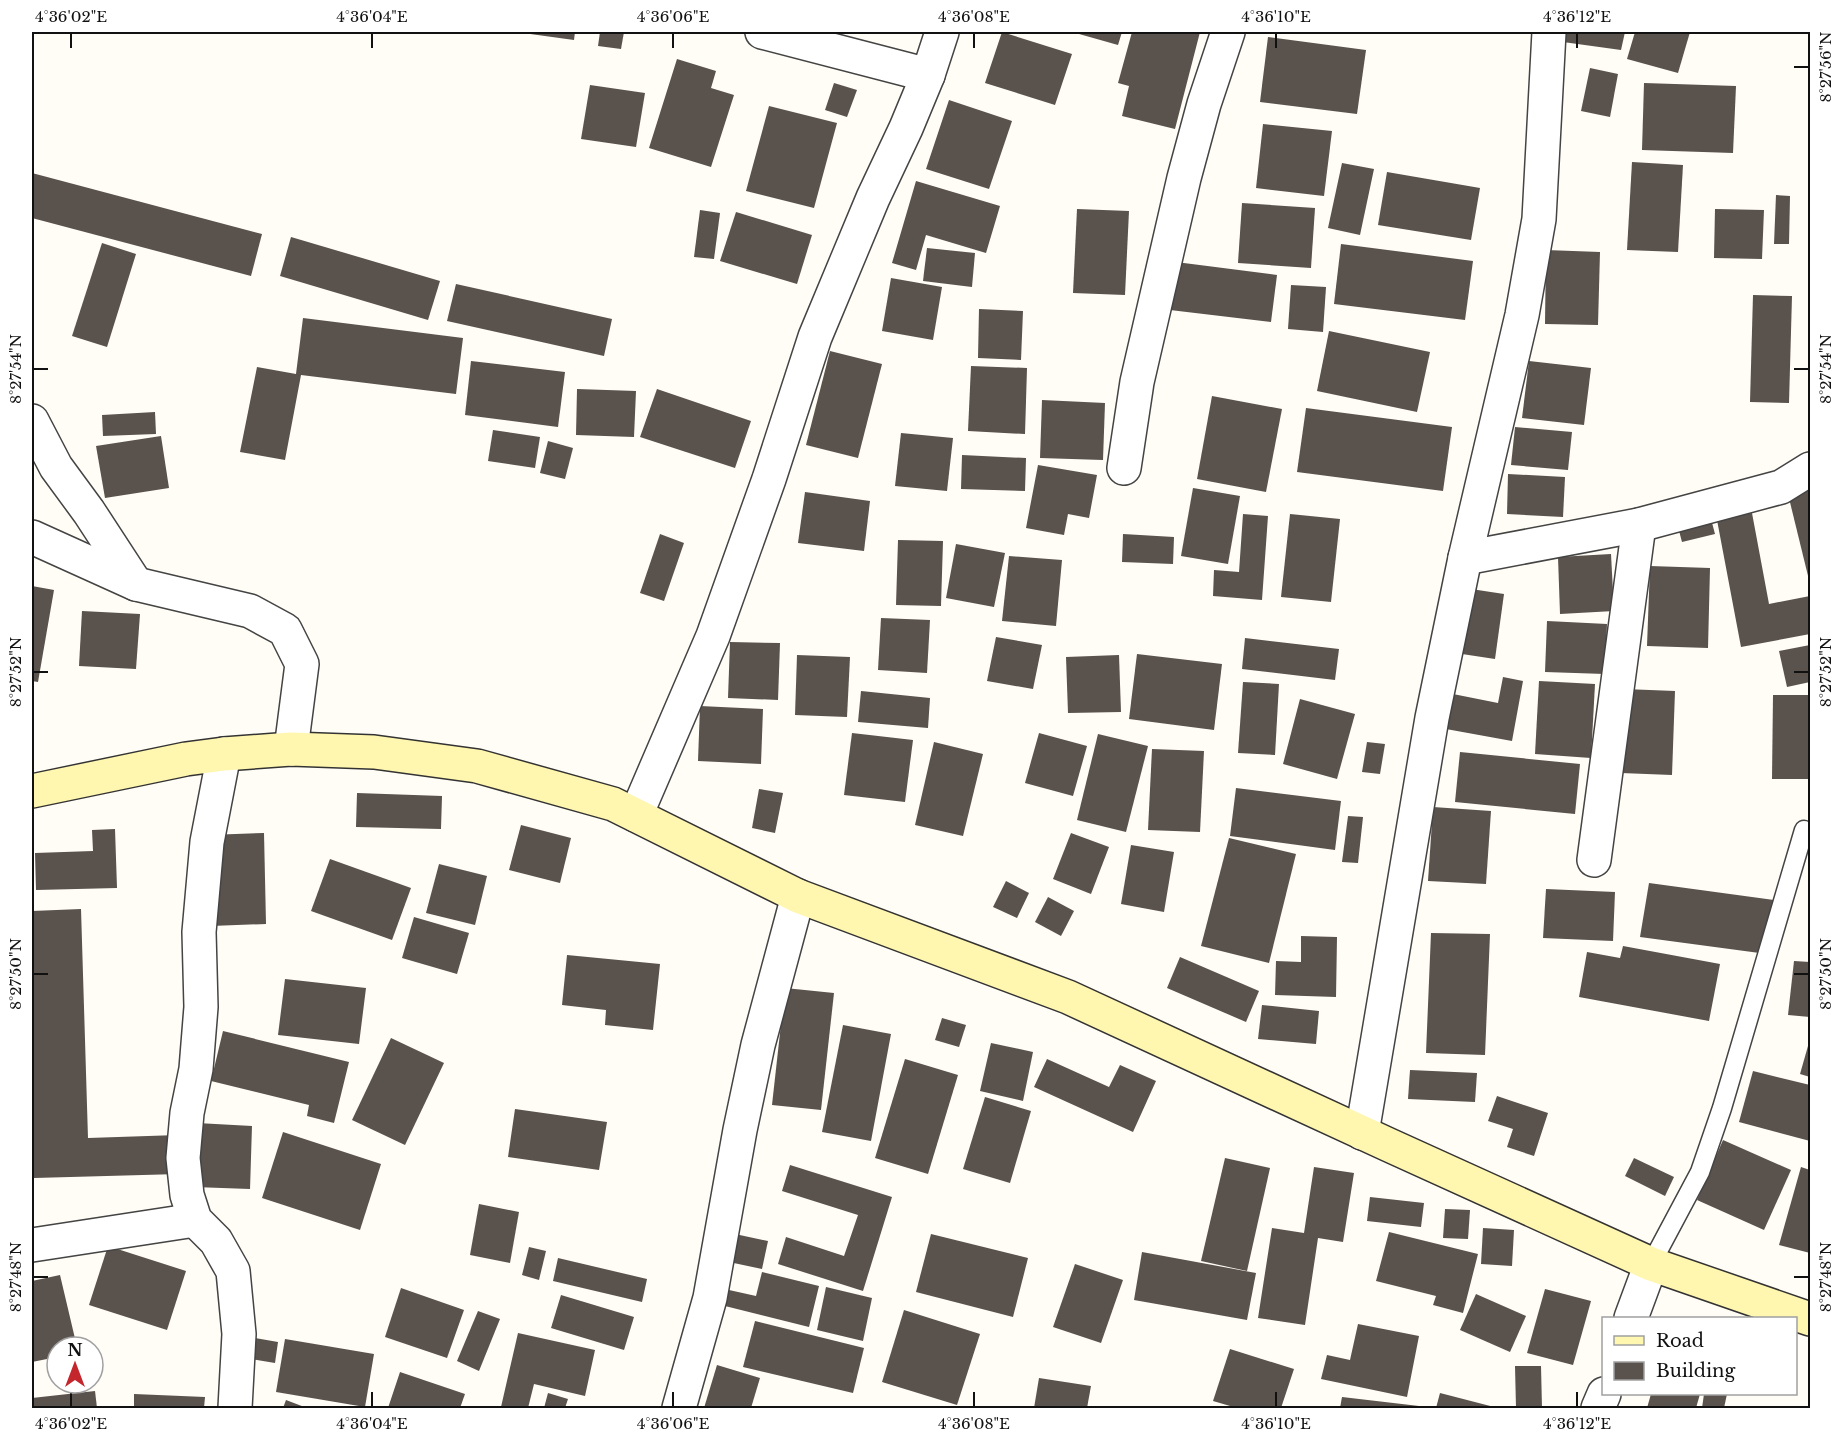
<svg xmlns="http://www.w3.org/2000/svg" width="1842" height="1440" viewBox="0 0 1842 1440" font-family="'Libre Baskerville',serif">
<rect width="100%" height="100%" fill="#fffdf5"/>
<g fill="#5a524d">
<polygon points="523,32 575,32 574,40 523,33"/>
<polygon points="600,32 624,32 621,49 598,46"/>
<polygon points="1002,32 1072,54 1055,105 985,83"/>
<polygon points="1072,32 1122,32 1118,45"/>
<polygon points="1132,32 1200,32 1175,129 1122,116 1129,86 1118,83"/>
<polygon points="1565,32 1625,32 1621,50 1563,42"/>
<polygon points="1635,32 1690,32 1678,73 1627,59"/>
<polygon points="1268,37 1366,50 1357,114 1260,102"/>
<polygon points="677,59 716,71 711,88 734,95 711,167 649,148"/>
<polygon points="1590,68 1618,74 1610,117 1581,111"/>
<polygon points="834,83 857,90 847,117 825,110"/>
<polygon points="1644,83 1736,86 1733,153 1642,150"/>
<polygon points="590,85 645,93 636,147 581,139"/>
<polygon points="949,100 1012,121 989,189 926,169"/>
<polygon points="769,106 837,123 814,208 746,191"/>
<polygon points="1263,124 1332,131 1324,196 1256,188"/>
<polygon points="1632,162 1683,165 1678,252 1627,250"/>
<polygon points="1342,163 1374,169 1360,235 1328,228"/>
<polygon points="1387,172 1480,188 1471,240 1378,225"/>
<polygon points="32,173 262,234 251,276 32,218"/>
<polygon points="916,181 1000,206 986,253 926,235 916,270 892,263"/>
<polygon points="1776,195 1790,196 1789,244 1774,244"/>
<polygon points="1242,203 1315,208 1311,268 1238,263"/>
<polygon points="1077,209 1129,211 1125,295 1073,293"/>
<polygon points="1715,209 1764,210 1762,259 1714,258"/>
<polygon points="700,210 720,213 714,259 694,257"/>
<polygon points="736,212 812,235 797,284 720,261"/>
<polygon points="291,237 440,281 428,320 280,276"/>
<polygon points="102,243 136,254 107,347 72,336"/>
<polygon points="1341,244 1473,261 1465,320 1334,304"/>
<polygon points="927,248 975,253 972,287 923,281"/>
<polygon points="1546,250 1600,252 1598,325 1545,324"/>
<polygon points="1176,262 1277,275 1271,322 1170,310"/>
<polygon points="891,278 942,287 933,340 882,331"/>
<polygon points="456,284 612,319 604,356 447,321"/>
<polygon points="1291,285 1326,287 1323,332 1288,329"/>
<polygon points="1753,295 1792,296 1789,403 1750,402"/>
<polygon points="979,309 1023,311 1021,360 978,358"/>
<polygon points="303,318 463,338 456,394 301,375 285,460 240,452 257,367 296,374"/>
<polygon points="1329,331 1430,352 1417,412 1317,391"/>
<polygon points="830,351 882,364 858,458 806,445"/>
<polygon points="471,361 565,372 558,427 465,415"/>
<polygon points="1529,361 1591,368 1584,425 1522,418"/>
<polygon points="971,366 1027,368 1025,434 968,431"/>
<polygon points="577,389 636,391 634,437 576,435"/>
<polygon points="657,389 751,421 735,468 640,437"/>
<polygon points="1212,396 1282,409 1266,492 1197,479"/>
<polygon points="1042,400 1105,403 1103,460 1040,458"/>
<polygon points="1306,408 1452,427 1443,491 1297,472"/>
<polygon points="155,412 156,434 103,436 102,415"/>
<polygon points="1515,427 1572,432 1568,470 1511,465"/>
<polygon points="493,430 540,437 535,468 488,461"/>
<polygon points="901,433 953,438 947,491 895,486"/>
<polygon points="161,436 169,488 105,498 96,446"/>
<polygon points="548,441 573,448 565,479 540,473"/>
<polygon points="962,455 1026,458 1025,491 961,489"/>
<polygon points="1038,465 1097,475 1089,518 1068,514 1064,535 1026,528"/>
<polygon points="1508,474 1565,477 1563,517 1507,514"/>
<polygon points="1810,484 1810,584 1787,490"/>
<polygon points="1193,488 1240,496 1228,564 1181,556"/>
<polygon points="805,492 870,501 864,551 798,543"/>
<polygon points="1752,513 1769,604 1810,596 1810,634 1741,647 1717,520"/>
<polygon points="1243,514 1268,516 1262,600 1213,596 1214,570 1239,572"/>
<polygon points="1290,514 1340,519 1331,602 1281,597"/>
<polygon points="1711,519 1715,534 1682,542 1678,527"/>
<polygon points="660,534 684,543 664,601 640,593"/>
<polygon points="1123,534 1174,537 1173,564 1122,562"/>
<polygon points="898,540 943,541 941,606 896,605"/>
<polygon points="956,544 1005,553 994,607 946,598"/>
<polygon points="1611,554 1614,611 1560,614 1558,557"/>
<polygon points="1009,556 1062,560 1056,626 1002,621"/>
<polygon points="1650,566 1710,568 1708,648 1647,646"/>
<polygon points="32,586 54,590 38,682 32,681"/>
<polygon points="1471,589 1504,594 1495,659 1462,654"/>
<polygon points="82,611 140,614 136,669 79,666"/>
<polygon points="881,618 930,620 927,673 878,670"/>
<polygon points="1547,621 1607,624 1605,674 1545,672"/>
<polygon points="996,637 1042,645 1033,689 987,681"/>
<polygon points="1245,638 1339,649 1335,680 1242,669"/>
<polygon points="730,642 780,643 778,700 728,698"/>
<polygon points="1810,645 1810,682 1787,687 1779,651"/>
<polygon points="1137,654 1222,664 1214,730 1129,719"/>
<polygon points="797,655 850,657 847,717 795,715"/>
<polygon points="1119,655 1121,712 1068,713 1066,657"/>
<polygon points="1503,677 1523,681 1512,741 1446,729 1453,694 1498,703"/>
<polygon points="1539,681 1595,684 1591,758 1535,754"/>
<polygon points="1243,682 1279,684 1275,755 1238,753"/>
<polygon points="1624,689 1675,691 1672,775 1621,773"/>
<polygon points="861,691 930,698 928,728 858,722"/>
<polygon points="1773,695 1810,695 1810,779 1772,779"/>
<polygon points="1300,699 1355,714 1337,779 1283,764"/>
<polygon points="700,706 763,709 761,764 698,761"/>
<polygon points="852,733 913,740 905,802 844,795"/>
<polygon points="1039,733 1087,746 1073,796 1025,783"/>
<polygon points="1098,734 1148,746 1126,832 1077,820"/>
<polygon points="934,742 983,754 963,836 915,825"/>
<polygon points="1367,742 1385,744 1380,774 1362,772"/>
<polygon points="1152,749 1204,751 1200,832 1148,830"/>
<polygon points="1460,752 1580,764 1575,814 1455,802"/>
<polygon points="1236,788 1341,801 1335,850 1230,836"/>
<polygon points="759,789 783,793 775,833 752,828"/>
<polygon points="357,793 442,796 441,829 356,827"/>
<polygon points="1433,807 1491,811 1486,884 1428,881"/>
<polygon points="1348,816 1363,817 1358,863 1342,862"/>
<polygon points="521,825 571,838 560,883 509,870"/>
<polygon points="115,829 117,888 36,890 35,853 93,851 92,830"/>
<polygon points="264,833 266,924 211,926 208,835"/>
<polygon points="1071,833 1109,847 1091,894 1053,879"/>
<polygon points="1229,838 1296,854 1269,963 1201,946"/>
<polygon points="1131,845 1174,852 1164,912 1121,904"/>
<polygon points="330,859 411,888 392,940 311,911"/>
<polygon points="439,864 487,876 475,925 426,913"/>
<polygon points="1006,881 1029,893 1017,918 993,907"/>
<polygon points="1649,883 1774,900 1767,954 1640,937"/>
<polygon points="1546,889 1615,892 1613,941 1543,938"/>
<polygon points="1048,897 1074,911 1061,936 1035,922"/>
<polygon points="81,909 88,1138 178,1135 179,1174 34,1178 32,1081 32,911"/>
<polygon points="414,917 469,933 457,974 402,958"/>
<polygon points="1431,933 1490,934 1485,1055 1426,1053"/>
<polygon points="1301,936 1337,937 1336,997 1275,995 1276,961 1301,962"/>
<polygon points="1623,946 1720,964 1709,1021 1579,997 1587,952 1620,958"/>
<polygon points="567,955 660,964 653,1030 605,1025 606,1010 562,1005"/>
<polygon points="1180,957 1259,991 1246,1022 1167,988"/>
<polygon points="1794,961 1810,962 1810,1017 1788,1015"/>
<polygon points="285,979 366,988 359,1044 278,1035"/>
<polygon points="785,988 834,993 821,1110 772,1105"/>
<polygon points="1262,1005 1319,1011 1316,1044 1258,1039"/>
<polygon points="942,1018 966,1025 959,1047 935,1040"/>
<polygon points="843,1025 891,1034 871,1141 822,1132"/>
<polygon points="223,1031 349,1062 334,1123 307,1116 309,1105 211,1081"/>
<polygon points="391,1038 444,1063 405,1145 352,1120"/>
<polygon points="1810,1039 1810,1077 1800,1074"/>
<polygon points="991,1043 1033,1052 1023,1101 980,1091"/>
<polygon points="905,1059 958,1075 928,1174 875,1158"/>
<polygon points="1047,1059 1109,1087 1120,1065 1156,1081 1133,1132 1034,1087"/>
<polygon points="1410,1070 1477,1073 1475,1102 1408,1099"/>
<polygon points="1753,1071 1810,1085 1810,1141 1739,1122"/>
<polygon points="1497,1096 1548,1113 1534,1156 1507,1147 1513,1129 1488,1121"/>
<polygon points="985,1097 1031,1111 1010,1183 963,1169"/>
<polygon points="515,1109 607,1122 599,1170 508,1157"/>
<polygon points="197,1123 252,1126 250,1189 194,1187"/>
<polygon points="283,1132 381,1164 360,1230 262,1198"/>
<polygon points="1723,1140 1791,1170 1764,1230 1697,1200"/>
<polygon points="1225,1158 1270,1168 1247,1271 1201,1261"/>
<polygon points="1634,1158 1674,1177 1665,1196 1625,1176"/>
<polygon points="790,1165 892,1197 863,1291 778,1264 786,1237 844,1256 858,1215 782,1191"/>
<polygon points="1314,1167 1354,1173 1343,1242 1318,1238 1305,1325 1258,1318 1272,1228 1304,1233"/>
<polygon points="1801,1167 1810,1170 1810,1253 1779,1245"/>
<polygon points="1370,1197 1424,1203 1421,1227 1367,1221"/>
<polygon points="479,1204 519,1212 510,1263 470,1255"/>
<polygon points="1445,1209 1470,1210 1468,1239 1443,1238"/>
<polygon points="1483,1228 1514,1230 1512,1266 1481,1264"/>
<polygon points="1389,1232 1478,1254 1463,1313 1433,1305 1436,1296 1376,1281"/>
<polygon points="735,1234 768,1241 762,1269 729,1262"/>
<polygon points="931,1234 1028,1258 1013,1317 916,1292"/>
<polygon points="108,1246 186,1271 167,1330 89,1305"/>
<polygon points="529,1247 546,1251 539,1280 522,1275"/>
<polygon points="1142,1252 1256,1273 1247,1320 1134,1300"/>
<polygon points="558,1258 647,1279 642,1302 553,1281"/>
<polygon points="1075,1264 1123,1280 1101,1343 1053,1327"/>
<polygon points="762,1272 819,1286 809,1327 725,1306 729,1290 756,1296"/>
<polygon points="60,1275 77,1347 57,1347 57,1357 32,1362 32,1281"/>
<polygon points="826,1287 872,1298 863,1341 817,1330"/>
<polygon points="401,1288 464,1310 447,1358 385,1337"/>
<polygon points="1545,1289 1591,1301 1573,1365 1527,1353"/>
<polygon points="1476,1294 1526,1316 1510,1352 1460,1330"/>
<polygon points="561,1295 634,1317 624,1350 551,1328"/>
<polygon points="904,1310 980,1334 957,1405 882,1382"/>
<polygon points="478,1311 500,1319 479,1371 457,1361"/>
<polygon points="755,1321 864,1348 853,1393 743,1367"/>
<polygon points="1358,1324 1419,1336 1407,1397 1321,1379 1327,1355 1350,1360"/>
<polygon points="518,1333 595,1350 585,1396 534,1384 528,1408 501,1407"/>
<polygon points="255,1338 278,1342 275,1363 251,1359"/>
<polygon points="285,1339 374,1354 365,1407 276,1392"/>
<polygon points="1230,1349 1294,1369 1281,1408 1237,1408 1213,1401"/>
<polygon points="717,1365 760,1378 751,1408 704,1408"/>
<polygon points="1515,1366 1541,1366 1542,1408 1516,1408"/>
<polygon points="400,1372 465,1394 460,1408 388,1408"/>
<polygon points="1039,1378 1091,1386 1087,1408 1034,1408"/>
<polygon points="95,1391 97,1408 32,1408 32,1398"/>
<polygon points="548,1393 568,1399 565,1408 544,1408"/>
<polygon points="1440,1393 1498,1408 1436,1408"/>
<polygon points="134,1394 205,1397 204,1408 134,1408"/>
<polygon points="1651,1394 1700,1394 1696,1408 1647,1408"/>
<polygon points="1704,1394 1727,1394 1724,1408 1702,1408"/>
<polygon points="1342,1397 1419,1406 1418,1408 1340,1408"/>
<polygon points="286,1400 307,1408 283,1408"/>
</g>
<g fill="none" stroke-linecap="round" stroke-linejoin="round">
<g stroke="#444" stroke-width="21">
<polyline id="lane" points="1651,1264 1700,1172 1722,1108 1804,830"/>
</g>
<g stroke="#444" stroke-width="36">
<g id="street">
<polyline points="762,32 928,75"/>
<polyline points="32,421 56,467 89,512 136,584"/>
<polyline points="1124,468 1137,382 1184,178 1204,104 1228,32"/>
<polyline points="32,537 136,584 250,611 285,630 302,664 291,749"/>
<polyline points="1465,558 1639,525 1781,487 1810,469"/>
<polyline points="224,754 207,842 199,932 201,1007 196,1069 187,1113 183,1158 187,1195 195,1220 216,1241 233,1271 239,1334 235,1408"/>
<polyline points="636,815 713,636 769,479 815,337 873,198 906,128 928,75 942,32"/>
<polyline points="1594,860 1639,525"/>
<polyline points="1362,1133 1432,718 1465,558 1522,315 1539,219 1549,32"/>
<polyline points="32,1245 195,1220"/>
<polyline points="1631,1318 1651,1264"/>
<polyline points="679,1408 710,1298 740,1130 758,1045 798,896"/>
<polyline points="1598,1408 1604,1394"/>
</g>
</g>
<g stroke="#333" stroke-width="36">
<polyline id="secondary" points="32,791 186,759 224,754 291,749 374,752 477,766 613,804 798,896 1068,997 1389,1145 1651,1264 1810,1319"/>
</g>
<use href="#lane" stroke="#fff" stroke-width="18"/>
<use href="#street" stroke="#fff" stroke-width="33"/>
<use href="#secondary" stroke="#fff6b0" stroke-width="33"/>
</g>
<path fill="none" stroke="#111" stroke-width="2" d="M71 33V48M372 33V48M673 33V48M974 33V48M1276 33V48M1577 33V48M1794 67H1809M33 369H48M1794 369H1809M33 672H48M1794 672H1809M33 974H48M1794 974H1809M33 1277H48M1794 1277H1809M71 1392V1407M372 1392V1407M673 1392V1407M974 1392V1407M1276 1392V1407M1577 1392V1407"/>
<rect width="1842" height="1440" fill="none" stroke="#ffffff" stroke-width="66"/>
<rect x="1602" y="1317" width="195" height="78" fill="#ffffff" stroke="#a0a0a0" stroke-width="1.5"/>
<rect x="1614" y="1336" width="30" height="9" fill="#fff6b0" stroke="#a0a0a0" stroke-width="1.5"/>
<text x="1656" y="1347" font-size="18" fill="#111111">Road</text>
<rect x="1614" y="1362" width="30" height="18" fill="#5a524d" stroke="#a0a0a0" stroke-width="1.5"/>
<text x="1656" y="1377" font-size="18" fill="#111111">Building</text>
<g transform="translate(75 1365)"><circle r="28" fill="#ffffff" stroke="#a0a0a0" stroke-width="1.5"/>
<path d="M0-4.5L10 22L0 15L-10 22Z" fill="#c4262e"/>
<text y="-9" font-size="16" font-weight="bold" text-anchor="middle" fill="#111111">N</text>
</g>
<rect x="33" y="33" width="1776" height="1374" fill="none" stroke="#111" stroke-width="2"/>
<g font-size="15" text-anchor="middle" fill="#111">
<text x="71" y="22">4°36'02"E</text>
<text x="372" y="22">4°36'04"E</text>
<text x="673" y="22">4°36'06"E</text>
<text x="974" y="22">4°36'08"E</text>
<text x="1276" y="22">4°36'10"E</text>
<text x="1577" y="22">4°36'12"E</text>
<text transform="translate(1826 67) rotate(-90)" y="5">8°27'56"N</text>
<text transform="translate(16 369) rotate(-90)" y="5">8°27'54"N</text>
<text transform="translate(1826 369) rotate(-90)" y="5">8°27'54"N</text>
<text transform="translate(16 672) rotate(-90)" y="5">8°27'52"N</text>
<text transform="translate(1826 672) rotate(-90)" y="5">8°27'52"N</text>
<text transform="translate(16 974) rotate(-90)" y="5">8°27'50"N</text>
<text transform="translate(1826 974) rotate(-90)" y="5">8°27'50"N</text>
<text transform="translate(16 1277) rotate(-90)" y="5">8°27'48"N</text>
<text transform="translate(1826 1277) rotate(-90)" y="5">8°27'48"N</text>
<text x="71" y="1429">4°36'02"E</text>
<text x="372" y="1429">4°36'04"E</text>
<text x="673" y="1429">4°36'06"E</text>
<text x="974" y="1429">4°36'08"E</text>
<text x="1276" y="1429">4°36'10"E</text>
<text x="1577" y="1429">4°36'12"E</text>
</g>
</svg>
